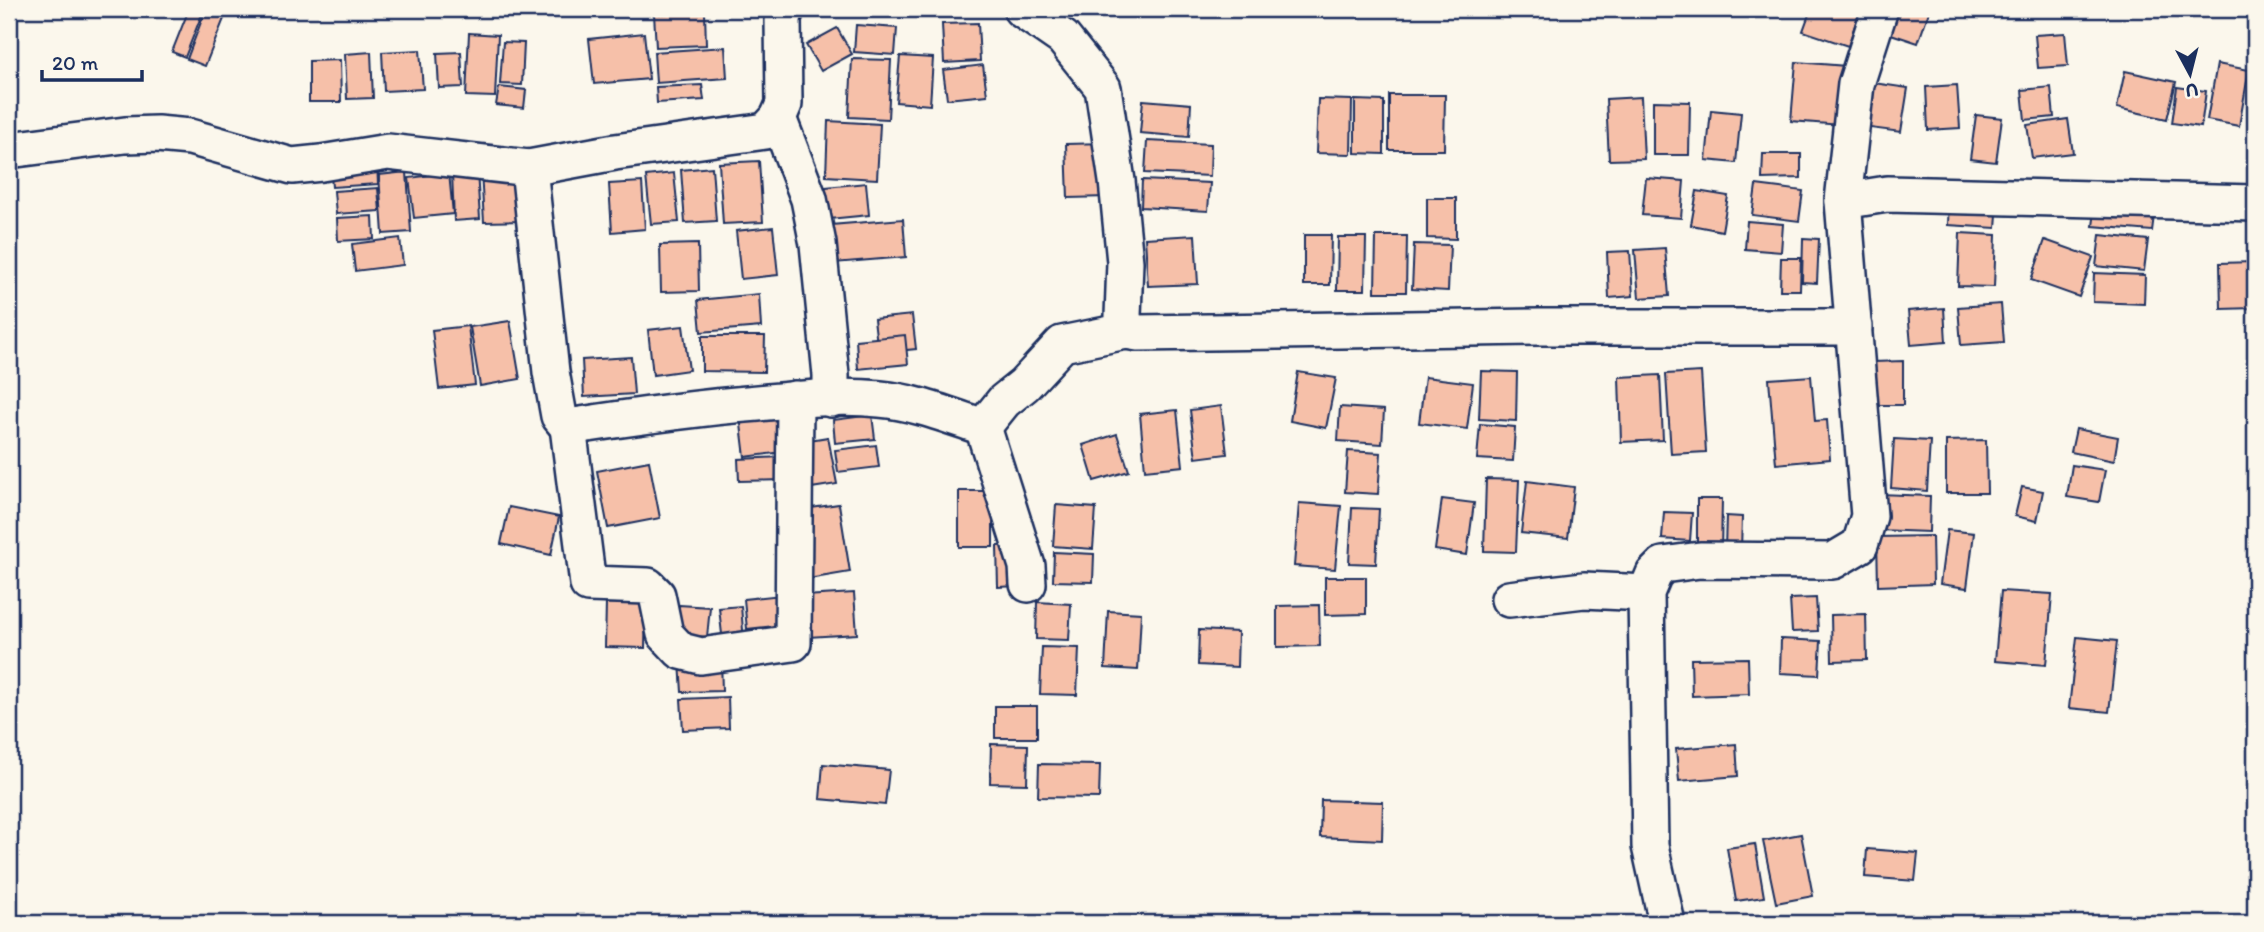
<svg xmlns="http://www.w3.org/2000/svg" width="2264" height="932" viewBox="0 0 2264 932" font-family="Itim,sans-serif">
<rect width="100%" height="100%" fill="#fbf7ec"/>
<filter id="ink" filterUnits="userSpaceOnUse"><feTurbulence type="fractalNoise" baseFrequency=".0143" numOctaves="2"/><feDisplacementMap in="SourceGraphic" scale="14" xChannelSelector="R" yChannelSelector="G"/><feConvolveMatrix kernelMatrix="1 2 1 2 8 2 1 2 1" color-interpolation-filters="sRGB"/></filter>
<g filter="url(#ink)">
<g fill="#f6c0a9" stroke="#1b2f5e" stroke-width="2">
<polygon points="189,9 204,9 185,57 172,52"/>
<polygon points="206,9 225,16 205,66 187,59"/>
<polygon points="1811,9 1860,10 1848,46 1803,31"/>
<polygon points="1892,9 1930,9 1918,43 1885,32"/>
<polygon points="705,12 706,45 656,47 654,14"/>
<polygon points="978,23 980,61 944,63 942,24"/>
<polygon points="856,25 897,28 895,55 854,52"/>
<polygon points="837,28 852,54 821,71 806,45"/>
<polygon points="469,33 498,35 495,97 466,96"/>
<polygon points="644,33 649,79 594,84 589,39"/>
<polygon points="2065,33 2068,66 2038,68 2035,35"/>
<polygon points="503,42 524,43 522,85 500,84"/>
<polygon points="725,47 727,78 656,83 654,52"/>
<polygon points="420,50 423,89 384,91 382,52"/>
<polygon points="371,52 373,98 347,99 345,54"/>
<polygon points="461,52 463,87 439,88 437,53"/>
<polygon points="900,56 933,58 930,105 896,102"/>
<polygon points="852,59 891,60 888,119 849,117"/>
<polygon points="340,60 341,102 309,102 309,61"/>
<polygon points="1796,62 1846,66 1841,125 1791,121"/>
<polygon points="2217,64 2249,70 2239,126 2207,120"/>
<polygon points="983,65 987,95 947,99 943,70"/>
<polygon points="2125,71 2176,82 2167,119 2117,108"/>
<polygon points="1860,81 1908,88 1901,132 1854,126"/>
<polygon points="702,85 704,100 657,103 656,87"/>
<polygon points="1957,85 1960,128 1928,130 1926,87"/>
<polygon points="499,87 526,90 524,108 496,105"/>
<polygon points="2051,87 2054,117 2025,120 2022,90"/>
<polygon points="2177,87 2206,91 2201,127 2172,123"/>
<polygon points="1389,95 1445,95 1444,150 1389,150"/>
<polygon points="1641,97 1644,159 1609,160 1606,99"/>
<polygon points="1318,99 1352,100 1351,154 1316,153"/>
<polygon points="1143,100 1191,104 1189,137 1140,133"/>
<polygon points="1355,100 1384,101 1384,154 1355,153"/>
<polygon points="1653,101 1690,102 1689,155 1653,155"/>
<polygon points="1711,110 1741,113 1736,163 1706,160"/>
<polygon points="1976,115 2002,118 1996,162 1970,159"/>
<polygon points="2068,119 2073,153 2032,158 2027,125"/>
<polygon points="828,121 880,124 877,179 826,176"/>
<polygon points="1147,141 1211,144 1210,176 1145,173"/>
<polygon points="1106,143 1108,197 1068,198 1066,144"/>
<polygon points="1763,154 1801,154 1801,178 1762,179"/>
<polygon points="759,161 763,222 723,224 719,163"/>
<polygon points="377,162 378,184 332,187 330,165"/>
<polygon points="712,167 716,221 685,223 681,170"/>
<polygon points="522,169 524,221 484,222 481,171"/>
<polygon points="477,171 480,219 454,221 452,173"/>
<polygon points="407,172 411,232 383,234 379,175"/>
<polygon points="449,173 453,214 414,218 409,178"/>
<polygon points="674,173 679,222 651,224 646,176"/>
<polygon points="1646,178 1684,181 1681,218 1642,215"/>
<polygon points="1142,180 1210,183 1208,211 1141,207"/>
<polygon points="642,182 645,229 612,232 609,184"/>
<polygon points="866,183 869,215 819,220 816,188"/>
<polygon points="1756,185 1803,191 1799,221 1752,215"/>
<polygon points="378,188 380,211 336,214 334,191"/>
<polygon points="1697,191 1728,196 1722,231 1691,225"/>
<polygon points="1949,197 1998,201 1996,228 1948,225"/>
<polygon points="1427,198 1456,198 1456,239 1427,238"/>
<polygon points="2096,204 2155,208 2152,231 2093,226"/>
<polygon points="373,216 374,239 338,241 337,218"/>
<polygon points="903,219 906,257 834,263 831,225"/>
<polygon points="1747,221 1783,224 1781,252 1745,249"/>
<polygon points="773,227 778,275 741,279 736,231"/>
<polygon points="1960,233 1996,235 1994,287 1958,286"/>
<polygon points="1195,235 1198,284 1148,286 1145,238"/>
<polygon points="1304,235 1331,235 1330,285 1304,285"/>
<polygon points="2100,235 2148,240 2144,271 2096,266"/>
<polygon points="1376,236 1407,236 1406,292 1375,292"/>
<polygon points="1338,237 1366,237 1365,290 1337,290"/>
<polygon points="400,238 403,265 355,271 352,244"/>
<polygon points="1803,238 1819,239 1817,283 1802,282"/>
<polygon points="2045,240 2093,257 2079,297 2031,280"/>
<polygon points="698,244 699,291 661,292 660,245"/>
<polygon points="1414,244 1450,245 1448,291 1412,289"/>
<polygon points="1665,248 1669,296 1639,298 1635,250"/>
<polygon points="1630,251 1633,296 1609,298 1607,252"/>
<polygon points="1781,258 1801,258 1800,290 1780,290"/>
<polygon points="2253,262 2254,308 2221,309 2220,263"/>
<polygon points="2094,273 2145,275 2144,304 2093,302"/>
<polygon points="759,294 761,327 701,332 698,300"/>
<polygon points="2001,304 2004,342 1961,345 1958,307"/>
<polygon points="1944,308 1946,342 1911,345 1908,311"/>
<polygon points="912,315 916,349 878,353 874,319"/>
<polygon points="510,321 520,379 480,386 470,327"/>
<polygon points="468,326 475,385 439,389 432,330"/>
<polygon points="683,326 689,370 653,375 648,330"/>
<polygon points="905,335 908,364 858,369 856,340"/>
<polygon points="702,336 765,336 764,372 702,371"/>
<polygon points="631,357 634,394 584,397 582,360"/>
<polygon points="1903,361 1903,405 1873,405 1873,362"/>
<polygon points="1481,371 1517,372 1516,421 1479,419"/>
<polygon points="1298,372 1336,378 1326,428 1290,421"/>
<polygon points="1701,372 1706,452 1671,454 1666,374"/>
<polygon points="1660,375 1663,440 1621,442 1619,377"/>
<polygon points="1811,376 1815,421 1827,420 1830,459 1776,464 1769,379"/>
<polygon points="1425,377 1473,383 1467,429 1419,423"/>
<polygon points="1221,406 1227,454 1196,458 1190,410"/>
<polygon points="1340,407 1384,410 1382,444 1338,441"/>
<polygon points="785,410 791,451 745,457 740,416"/>
<polygon points="1177,410 1183,466 1145,470 1140,414"/>
<polygon points="872,415 875,439 835,443 833,420"/>
<polygon points="1480,424 1515,427 1513,461 1477,459"/>
<polygon points="2076,429 2118,437 2114,461 2071,452"/>
<polygon points="1117,434 1129,471 1094,481 1083,445"/>
<polygon points="828,437 837,484 805,489 797,442"/>
<polygon points="1894,439 1930,441 1927,491 1891,488"/>
<polygon points="1986,440 1987,493 1946,493 1946,441"/>
<polygon points="876,445 879,467 838,472 835,450"/>
<polygon points="1348,451 1381,453 1378,494 1345,492"/>
<polygon points="783,457 784,480 739,481 738,459"/>
<polygon points="649,461 660,518 608,528 597,471"/>
<polygon points="2072,465 2105,470 2099,502 2067,497"/>
<polygon points="1486,479 1519,480 1516,552 1484,551"/>
<polygon points="1527,481 1574,487 1568,538 1521,533"/>
<polygon points="2022,487 2043,491 2037,521 2015,516"/>
<rect x="959" y="491" width="34" height="56"/>
<polygon points="1879,494 1930,496 1929,532 1877,530"/>
<polygon points="1442,499 1474,503 1467,555 1435,550"/>
<polygon points="1697,499 1722,499 1721,553 1697,552"/>
<polygon points="1299,503 1341,506 1335,569 1294,566"/>
<polygon points="839,504 850,572 808,579 797,510"/>
<polygon points="1056,505 1096,508 1093,549 1053,546"/>
<polygon points="509,507 559,517 551,555 501,544"/>
<polygon points="1352,508 1379,509 1376,564 1349,563"/>
<polygon points="1664,512 1692,513 1690,541 1662,539"/>
<polygon points="1726,516 1742,517 1741,550 1725,549"/>
<polygon points="1947,530 1974,533 1967,588 1940,584"/>
<polygon points="1932,536 1933,584 1878,586 1877,537"/>
<polygon points="1016,545 1018,586 998,587 997,546"/>
<polygon points="1054,552 1094,554 1093,582 1053,581"/>
<polygon points="1325,577 1366,577 1366,614 1325,615"/>
<polygon points="2001,591 2052,594 2046,665 1995,661"/>
<polygon points="854,593 857,634 808,637 805,596"/>
<polygon points="781,595 784,625 747,629 744,599"/>
<polygon points="1816,598 1818,631 1792,632 1790,599"/>
<polygon points="1037,602 1071,604 1069,640 1036,639"/>
<polygon points="606,603 646,604 645,648 605,647"/>
<polygon points="679,605 710,607 707,637 676,634"/>
<polygon points="1319,605 1320,646 1277,647 1277,606"/>
<polygon points="741,606 744,642 723,643 719,608"/>
<polygon points="1108,611 1141,613 1138,670 1105,668"/>
<polygon points="1866,614 1867,660 1832,661 1831,615"/>
<polygon points="1199,630 1238,632 1237,667 1198,665"/>
<polygon points="2077,637 2117,641 2109,712 2069,708"/>
<polygon points="1781,639 1821,641 1819,675 1780,673"/>
<polygon points="1042,647 1079,648 1077,695 1040,694"/>
<polygon points="1748,658 1749,694 1692,696 1691,659"/>
<polygon points="721,659 722,691 682,692 680,662"/>
<polygon points="728,697 729,728 683,730 681,699"/>
<rect x="995" y="706" width="42" height="32"/>
<polygon points="991,744 1028,745 1027,784 990,783"/>
<polygon points="1736,744 1738,776 1679,781 1676,749"/>
<polygon points="823,764 889,770 885,805 820,799"/>
<polygon points="1039,764 1100,765 1099,798 1038,797"/>
<polygon points="1321,800 1383,802 1382,840 1320,837"/>
<polygon points="1801,834 1813,896 1776,903 1763,841"/>
<polygon points="1755,844 1764,897 1736,901 1727,848"/>
<polygon points="1867,849 1918,853 1915,881 1865,877"/>
</g>
<g fill="none" stroke-linecap="round" stroke-linejoin="round">
<g stroke="#1b2f5e" stroke-width="40">
<g id="minor">
<polyline points="1021,9 1063,38 1103,88 1117,181 1125,262 1123,316 1126,331 1138,333 1540,327 1854,327"/>
<polyline points="778,118 809,199 818,244 831,375 831,399"/>
<polyline points="9,150 125,135 157,134 190,137 292,166 321,163 388,152 529,168 615,152 766,131 778,118 784,104 783,19 786,9"/>
<path d="M529 168 551 372 559 416 568 427C632 417 694 408 758 403 798 399 840 395 880 399 915 402 950 416 983 427L1004 401 1024 385 1062 344 1126 331"/>
<polyline points="1843,201 1856,84 1880,9"/>
<polyline points="568,427 588,584 648,586 657,595 665,634 681,651 701,656 793,643 795,399"/>
<polyline points="983,427 1027,566 1028,584"/>
<polyline points="1509,599 1584,590 1646,593"/>
<polyline points="1667,923 1650,846 1646,593 1654,574 1663,565 1700,560 1833,561 1860,545 1869,516 1843,201 1887,194 2255,203"/>
</g>
</g>
<use href="#minor" stroke="#fbf7ec" stroke-width="35"/>
</g>
</g>
<rect width="2264" height="932" fill="none" stroke="#fbf7ec" stroke-width="35"/>
<rect x="18" y="18" width="2229" height="897" fill="none" stroke="#1b2f5e" stroke-width="2.5" filter="url(#ink)"/>
<g transform="translate(2190 74) rotate(173)" stroke="#fbf7ec" stroke-width="5" paint-order="stroke">
<path d="M0-5L12 26L0 18L-12 26Z" fill="#1b2f5e"/>
<text y="-10" font-size="19" font-weight="bold" text-anchor="middle" fill="#1b2f5e">U</text>
</g>
<path d="M42 70v10h100v-10" fill="none" stroke="#1b2f5e" stroke-width="3.5"/>
<text x="52" y="70" font-size="21" fill="#1b2f5e" stroke="#fbf7ec" stroke-width="5" paint-order="stroke">20 m</text>
</svg>
